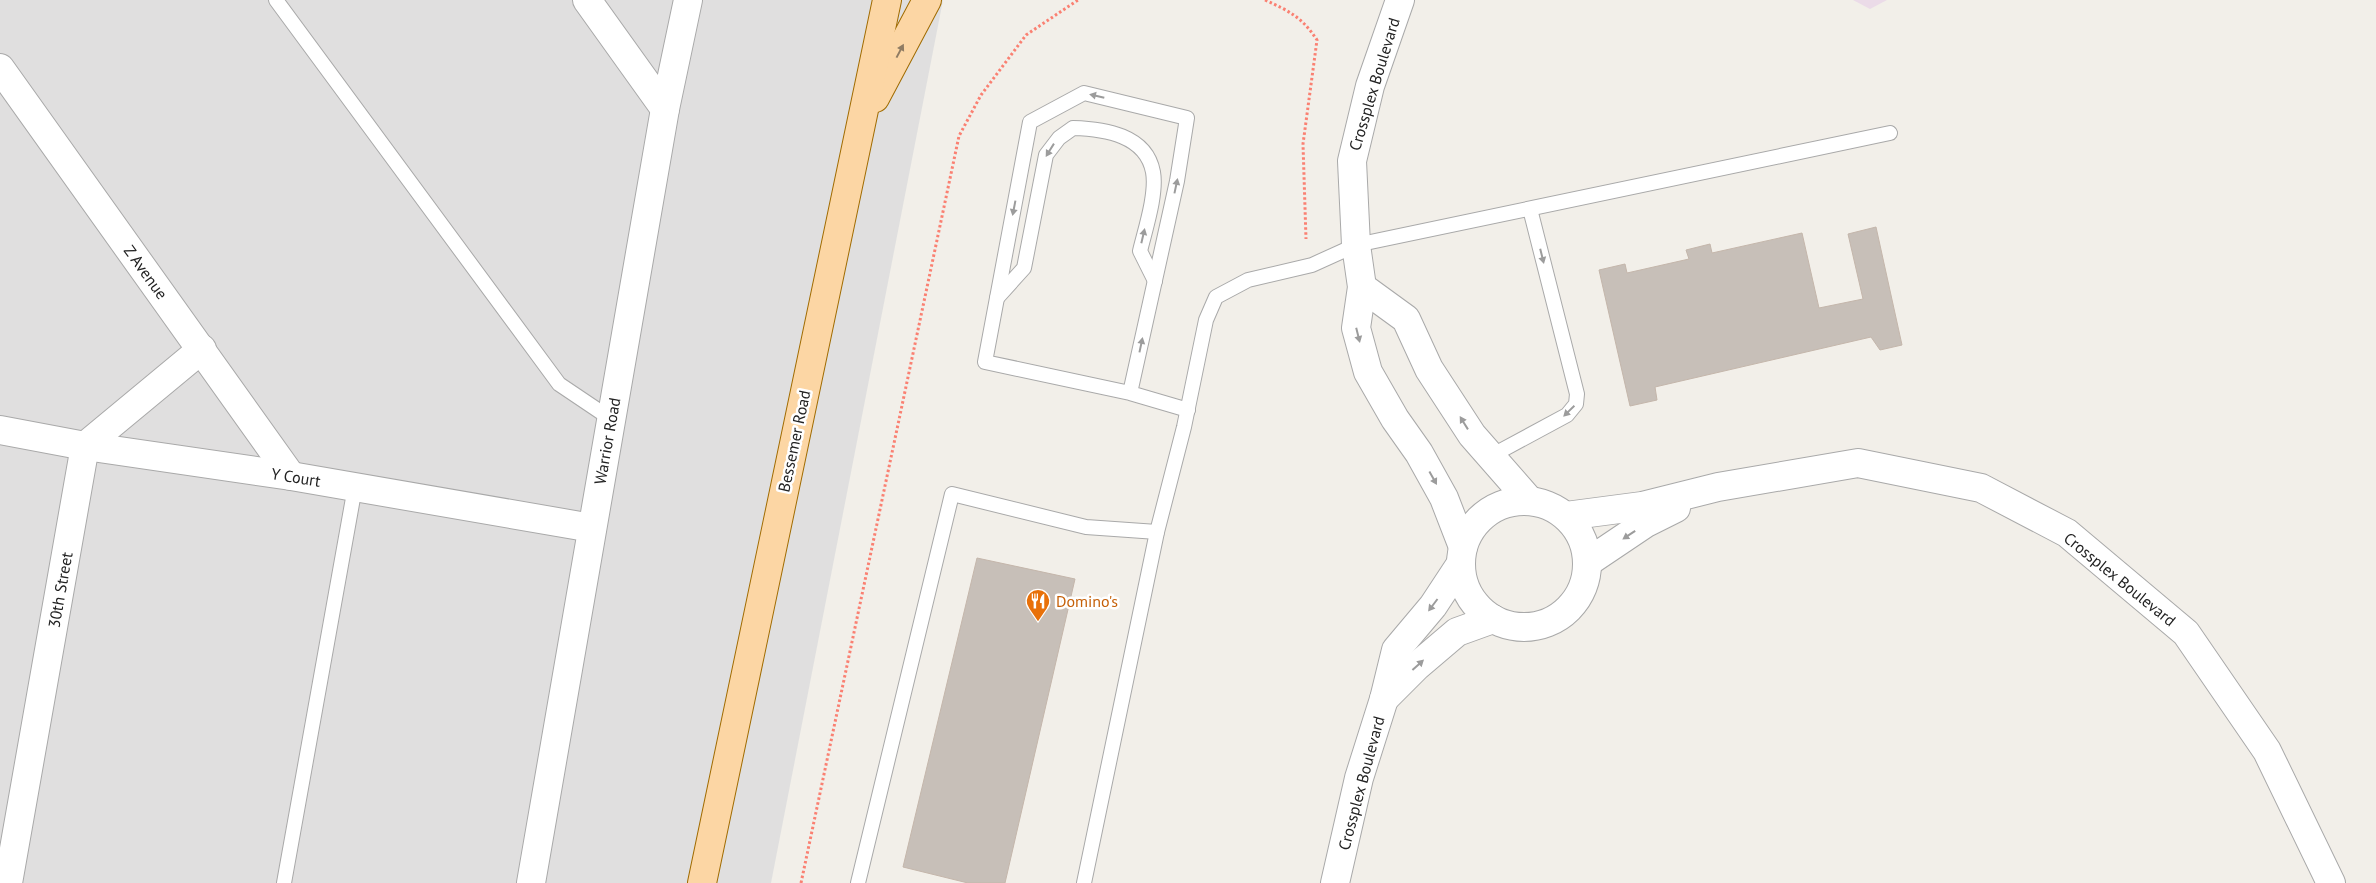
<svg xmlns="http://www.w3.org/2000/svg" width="2376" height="883" viewBox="0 0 2376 883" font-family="'PT Sans',sans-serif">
<rect width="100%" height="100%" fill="#f2efe9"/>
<polygon fill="#e0dfdf" points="0,0 943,0 771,883 0,883"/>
<polygon fill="#ebdbe8" points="1853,0 1887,0 1870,9"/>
<g fill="#c7bfb8" stroke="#c4b6ab">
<polygon points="1876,227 1902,345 1880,350 1871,337 1655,387 1657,400 1630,406 1599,270 1625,264 1627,273 1689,259 1686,250 1710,244 1712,253 1802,233 1819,308 1863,299 1848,234"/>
<polygon points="977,558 1075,579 1005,883 968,883 903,867"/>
</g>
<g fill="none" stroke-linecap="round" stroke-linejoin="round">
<g stroke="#a9a9a9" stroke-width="16">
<g id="service">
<polyline points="276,0 559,384 611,419"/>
<path d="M997 298 1024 268 1046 155 1059 138 1073 128C1105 129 1146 135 1153 172 1157 194 1145 230 1140 251L1155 281"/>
<polyline points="1130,393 1177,181 1187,118 1084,93 1030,122 985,362 1130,393 1188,410"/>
<polyline points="1491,456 1567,415 1576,404 1577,394 1530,209"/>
<polyline points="284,883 355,487"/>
<polyline points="858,883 952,494 1086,527 1157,532"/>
<polyline points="1084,883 1157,532 1184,427 1206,320 1216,297 1248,280 1312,265 1356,245 1890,133"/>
</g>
</g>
<g stroke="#a9a9a9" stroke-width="30">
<g id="minor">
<polyline points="587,0 665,109"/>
<polyline points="1400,0 1370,86 1352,161 1356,245 1362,287 1356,328 1368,372 1395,419 1419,453 1444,498 1463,547"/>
<polyline points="0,68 291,476"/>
<polyline points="1362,287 1406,319 1429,369 1472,435 1529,500"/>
<polyline points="0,430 85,446 291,476 592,528"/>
<circle cx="1524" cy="564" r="63"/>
<polyline points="1566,516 1642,506 1718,487 1858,463 1981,488 2067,533 2186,633 2267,751 2331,883"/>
<polyline points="1588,562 1646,523 1676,508"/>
<polyline points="1384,699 1417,666 1457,632 1493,619"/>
<polyline points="8,883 85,446 202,349"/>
<polyline points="531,883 665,109 688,0"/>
<polyline points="1335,883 1359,778 1384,699 1396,650 1433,606 1460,565"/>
</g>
</g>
<g stroke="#a06b00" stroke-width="30">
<g id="primary">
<polyline points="875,98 927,0"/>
<polyline points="702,883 887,0"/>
</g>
</g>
<g stroke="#fa8072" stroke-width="3" stroke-dasharray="2.5 2.5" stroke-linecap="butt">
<path d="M1265 0C1289 11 1302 17 1317 40L1303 144 1306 239"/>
<polyline points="801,883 959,136 981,95 1026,35 1078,0"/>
</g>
<use href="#service" stroke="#fff" stroke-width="14"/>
<use href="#minor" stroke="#fff" stroke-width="28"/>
<use href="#primary" stroke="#fcd6a4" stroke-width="28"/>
</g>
<defs><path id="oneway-solid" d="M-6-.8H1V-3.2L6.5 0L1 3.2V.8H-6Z" transform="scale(1.25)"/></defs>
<use fill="#8f7c63" href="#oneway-solid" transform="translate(900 51) rotate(-62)"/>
<g fill="#9c9c9c">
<use href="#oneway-solid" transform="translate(1097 96) rotate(-167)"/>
<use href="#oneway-solid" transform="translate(1050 150) rotate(122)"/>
<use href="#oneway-solid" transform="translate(1176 186) rotate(-78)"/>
<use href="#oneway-solid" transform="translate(1014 208) rotate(101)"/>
<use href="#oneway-solid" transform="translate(1143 236) rotate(-77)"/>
<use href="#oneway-solid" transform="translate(1542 256) rotate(76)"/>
<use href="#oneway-solid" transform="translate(1358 335) rotate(76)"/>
<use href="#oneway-solid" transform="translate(1141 345) rotate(-78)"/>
<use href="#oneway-solid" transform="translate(1569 411) rotate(136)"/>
<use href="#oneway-solid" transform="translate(1464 423) rotate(-122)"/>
<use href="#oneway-solid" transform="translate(1433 478) rotate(61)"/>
<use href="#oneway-solid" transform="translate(1629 535) rotate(146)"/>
<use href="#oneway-solid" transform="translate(1433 605) rotate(127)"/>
<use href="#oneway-solid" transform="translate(1418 665) rotate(-42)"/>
</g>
<defs>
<g id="restaurant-pin" transform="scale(1.25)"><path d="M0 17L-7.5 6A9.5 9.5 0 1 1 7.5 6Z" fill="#e8710a" stroke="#fff"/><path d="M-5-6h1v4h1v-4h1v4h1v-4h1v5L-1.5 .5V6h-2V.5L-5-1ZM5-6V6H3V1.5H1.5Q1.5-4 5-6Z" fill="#fff"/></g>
</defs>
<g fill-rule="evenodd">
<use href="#restaurant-pin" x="1038" y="601"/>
</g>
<g text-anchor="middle" stroke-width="5" stroke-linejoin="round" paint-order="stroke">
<g font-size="16" fill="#222" stroke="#fff">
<text transform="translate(1374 84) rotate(-73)" y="6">Crossplex Boulevard</text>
<text transform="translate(146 272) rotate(54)" y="6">Z Avenue</text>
<text transform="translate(607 441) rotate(-80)" y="6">Warrior Road</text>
<text transform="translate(794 441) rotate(-78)" y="6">Bessemer Road</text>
<text transform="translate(296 477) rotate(9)" y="6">Y Court</text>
<text transform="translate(2120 579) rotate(39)" y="6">Crossplex Boulevard</text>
<text transform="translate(60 590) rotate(-80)" y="6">30th Street</text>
<text transform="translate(1361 783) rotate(-75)" y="6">Crossplex Boulevard</text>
</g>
<g font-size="16" fill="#c56008" stroke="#fff" text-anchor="start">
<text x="1056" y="607">Domino's</text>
</g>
</g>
</svg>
